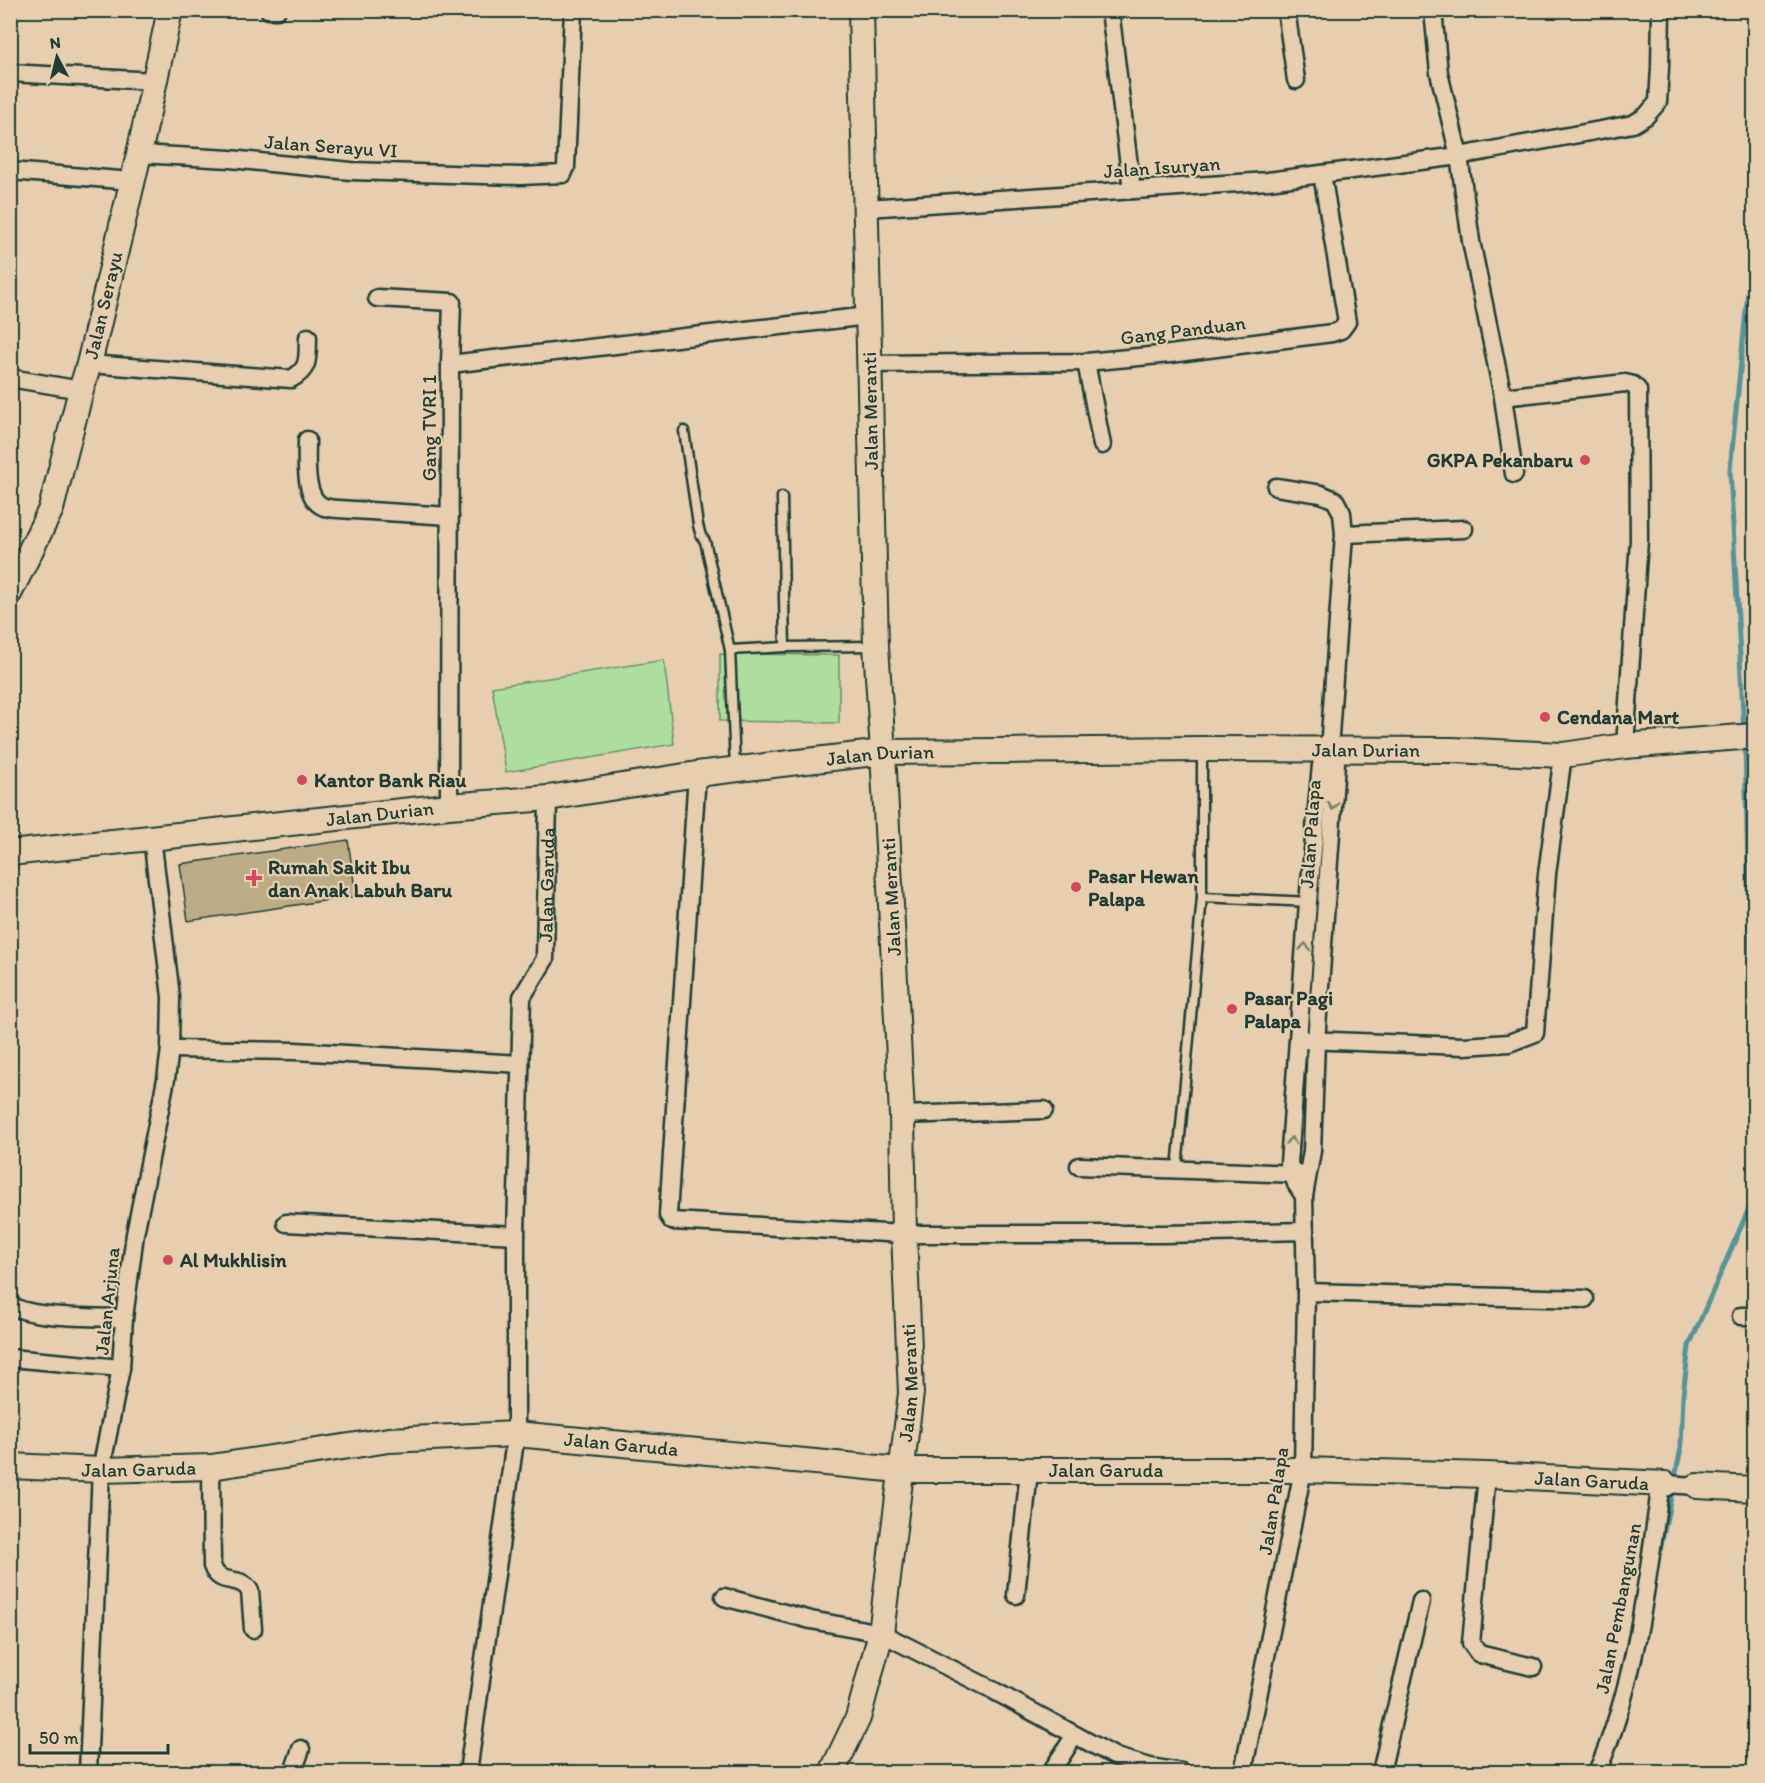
<svg xmlns="http://www.w3.org/2000/svg" width="1765" height="1783" viewBox="0 0 1765 1783" font-family="Itim,sans-serif">
<rect width="100%" height="100%" fill="#e6ceaf"/>
<filter id="ink" filterUnits="userSpaceOnUse"><feTurbulence type="fractalNoise" baseFrequency=".0167" numOctaves="2"/><feDisplacementMap in="SourceGraphic" scale="12" xChannelSelector="R" yChannelSelector="G"/><feConvolveMatrix kernelMatrix="1 2 1 2 8 2 1 2 1" color-interpolation-filters="sRGB"/></filter>
<g filter="url(#ink)">
<g fill="#aede9e" stroke="#668e69" stroke-width="1.5">
<polygon points="720,654 839,655 839,723 720,721"/>
<polygon points="664,660 674,744 506,772 492,687"/>
</g>
<g fill="none" stroke-linecap="round" stroke-linejoin="round">
<g stroke="#579298" stroke-width="5">
<polyline points="1744,731 1730,470 1749,281 1754,257"/>
<polyline points="1658,1561 1681,1448 1683,1395 1689,1346 1753,1199 1750,964 1745,743"/>
</g>
</g>
<polygon fill="#bcac86" stroke="#1f3d34" stroke-width="1.5" points="348,840 356,896 188,921 180,864"/>
<g fill="none" stroke-linecap="round" stroke-linejoin="round">
<g stroke="#1f3d34" stroke-width="13">
<g id="lane">
<polyline points="684,431 698,525 701,536 705,541 730,650 735,767"/>
<polyline points="782,497 785,647"/>
<polyline points="730,650 785,647 874,646"/>
<polyline points="1202,897 1310,902"/>
<polyline points="1177,1169 1202,897 1202,750"/>
</g>
</g>
<g stroke="#1f3d34" stroke-width="21">
<g id="street">
<polyline points="269,10 277,10"/>
<polyline points="1110,10 1132,190"/>
<polyline points="1286,10 1296,80"/>
<polyline points="1433,10 1439,73 1459,156 1471,241 1503,397 1514,474"/>
<polyline points="10,73 154,81"/>
<polyline points="139,154 230,159 351,171 521,176 563,174 566,167 573,10"/>
<polyline points="10,171 132,181"/>
<polyline points="867,208 1268,181 1459,156 1633,124 1646,116 1658,102 1660,67 1661,10"/>
<polyline points="377,298 452,302 450,364"/>
<polyline points="1086,362 1102,445"/>
<path d="M89 364 291 379C311 368 307 357 308 337"/>
<polyline points="870,364 1086,362 1170,354 1332,333 1341,330 1347,322 1322,174"/>
<polyline points="10,378 81,390"/>
<polyline points="1503,397 1625,383 1633,385 1638,390 1639,540 1625,746"/>
<path d="M307 440C307 459 303 499 324 507 328 508 333 509 338 509L450 516"/>
<polyline points="1276,487 1321,494 1335,500 1342,513 1344,534 1329,750 1321,765 1308,902 1289,1163 1296,1184 1304,1196"/>
<polyline points="1344,534 1464,529"/>
<polyline points="697,774 668,1215 672,1221 904,1234 1165,1234 1305,1231"/>
<polyline points="449,806 450,364 868,316"/>
<polyline points="1305,1040 1464,1046 1509,1043 1535,1033 1547,874 1563,755"/>
<polyline points="170,1049 295,1051 520,1064"/>
<polyline points="902,1115 1044,1110"/>
<polyline points="1079,1166 1300,1174"/>
<polyline points="286,1223 516,1235"/>
<polyline points="1306,1292 1585,1299"/>
<path d="M10 1304C27 1319 100 1317 124 1318"/>
<polyline points="1741,1316 1754,1316"/>
<polyline points="10,1358 121,1368"/>
<path d="M211 1467 212 1566C220 1588 239 1573 250 1591L253 1629"/>
<polyline points="1487,1475 1471,1643 1478,1653 1483,1655 1533,1667"/>
<polyline points="1665,1484 1697,1486"/>
<polyline points="1016,1595 1029,1471"/>
<polyline points="724,1597 811,1620 881,1633 987,1687 1116,1757 1150,1767 1182,1772"/>
<polyline points="88,1772 101,1470 121,1368 124,1318 135,1234 166,1079 170,1049 171,997 152,837"/>
<polyline points="293,1772 301,1749"/>
<path id="s1" d="M468 1772 516 1434V1235L522 997 545 959 548 798"/>
<polyline points="1051,1772 1075,1735"/>
<polyline points="1243,1772 1303,1470 1306,1292 1304,1196 1312,1151 1316,1042 1336,764 1329,750"/>
<polyline points="1381,1772 1421,1601"/>
<path d="M1597 1772C1637 1681 1647 1581 1661 1483"/>
</g>
</g>
<g stroke="#1f3d34" stroke-width="28">
<g id="secondary">
<path id="s2" d="M10 592 51 509 81 390 89 364 139 154 170 10"/>
<path id="s3" d="M10 853 449 806 548 798 697 774 883 752 1202 749 1452 750 1563 755 1625 746 1754 736"/>
<path id="s4" d="M10 1466 101 1470 211 1467 389 1440 516 1434 900 1470H1303L1487 1475 1665 1484"/>
<polyline points="1697,1486 1754,1489"/>
<path id="s5" d="M832 1772 858 1718 881 1633 911 1393 904 1234 902 1115 883 752 876 646 861 10"/>
</g>
</g>
<use href="#lane" stroke="#e6ceaf" stroke-width="8"/>
<use href="#street" stroke="#e6ceaf" stroke-width="16"/>
<use href="#secondary" stroke="#e6ceaf" stroke-width="24"/>
</g>
<defs><path id="oneway-chevron" d="M-2-3.5L2.5 0L-2 3.5" fill="none" stroke-width="1.6" stroke-linecap="round" stroke-linejoin="round" transform="scale(1.5)"/></defs>
<g stroke="#797e6b">
<use href="#oneway-chevron" transform="translate(1333 806) rotate(94)"/>
<use href="#oneway-chevron" transform="translate(1305 947) rotate(-86)"/>
<use href="#oneway-chevron" transform="translate(1291 1141) rotate(-86)"/>
</g>
</g>
<g fill="#d1495b" stroke="#e6ceaf" stroke-width="2">
<circle cx="1585" cy="460" r="6"/>
<circle cx="1545" cy="717" r="6"/>
<circle cx="302" cy="780" r="6"/>
<path d="M251 869h6v6h6v6h-6v6h-6v-6h-6v-6h6z"/>
<circle cx="1076" cy="887" r="6"/>
<circle cx="1232" cy="1009" r="6"/>
<circle cx="168" cy="1260" r="6"/>
</g>
<g text-anchor="middle" stroke-width="4.5" stroke-linejoin="round" paint-order="stroke">
<g font-size="20" fill="#1f3d34" stroke="#e6ceaf">
<text transform="translate(331 146) rotate(4)" y="7">Jalan Serayu VI</text>
<text transform="translate(1162 167) rotate(-4)" y="7">Jalan Isuryan</text>
<text dy="7" stroke="none"><textPath href="#s2" startOffset="303">Jalan Serayu</textPath></text>
<text transform="translate(1183 330) rotate(-7)" y="7">Gang Panduan</text>
<text transform="translate(870 411) rotate(-91)" y="7">Jalan Meranti</text>
<text transform="translate(429 428) rotate(-90)" y="7">Gang TVRI 1</text>
<text dy="7" stroke="none"><textPath href="#s3" startOffset="1362">Jalan Durian</textPath></text>
<text dy="7" stroke="none"><textPath href="#s3" startOffset="876">Jalan Durian</textPath></text>
<text dy="7" stroke="none"><textPath href="#s3" startOffset="372">Jalan Durian</textPath></text>
<text transform="translate(1310 834) rotate(-86)" y="7">Jalan Palapa</text>
<text dy="7" stroke="none"><textPath href="#s1" startOffset="897">Jalan Garuda</textPath></text>
<text transform="translate(891 897) rotate(-93)" y="7">Jalan Meranti</text>
<text transform="translate(107 1301) rotate(-84)" y="7">Jalan Arjuna</text>
<text dy="7" stroke="none"><textPath href="#s5" startOffset="400">Jalan Meranti</textPath></text>
<text dy="7" stroke="none"><textPath href="#s4" startOffset="614">Jalan Garuda</textPath></text>
<text dy="7" stroke="none"><textPath href="#s4" startOffset="129">Jalan Garuda</textPath></text>
<text dy="7" stroke="none"><textPath href="#s4" startOffset="1100">Jalan Garuda</textPath></text>
<text dy="7" stroke="none"><textPath href="#s4" startOffset="1586">Jalan Garuda</textPath></text>
<text transform="translate(1273 1501) rotate(-81)" y="7">Jalan Palapa</text>
<text transform="translate(1618 1608) rotate(-79)" y="7">Jalan Pembangunan</text>
</g>
<g font-size="20" font-weight="bold" fill="#1f3d34" stroke="#e6ceaf" text-anchor="start">
<text x="1573" y="467" text-anchor="end">GKPA Pekanbaru</text>
<text x="1557" y="724">Cendana Mart</text>
<text x="314" y="787">Kantor Bank Riau</text>
<text x="268" y="874">Rumah Sakit Ibu<tspan x="268" dy="23">dan Anak Labuh Baru</tspan></text>
<text x="1088" y="883">Pasar Hewan<tspan x="1088" dy="23">Palapa</tspan></text>
<text x="1244" y="1005">Pasar Pagi<tspan x="1244" dy="23">Palapa</tspan></text>
<text x="180" y="1267">Al Mukhlisin</text>
</g>
</g>
<rect width="1765" height="1783" fill="none" stroke="#e6ceaf" stroke-width="36"/>
<rect x="18" y="18" width="1729" height="1747" fill="none" stroke="#1f3d34" stroke-width="2" filter="url(#ink)"/>
<g transform="translate(57 57) rotate(353)" stroke="#e6ceaf" stroke-width="4.5" paint-order="stroke">
<path d="M0-4.5L10 22L0 15L-10 22Z" fill="#1f3d34"/>
<text y="-9" font-size="16" font-weight="bold" text-anchor="middle" fill="#1f3d34">N</text>
</g>
<path d="M30 1744v9h138v-9" fill="none" stroke="#1f3d34" stroke-width="3"/>
<text x="39" y="1744" font-size="18" fill="#1f3d34" stroke="#e6ceaf" stroke-width="4.5" paint-order="stroke">50 m</text>
</svg>
